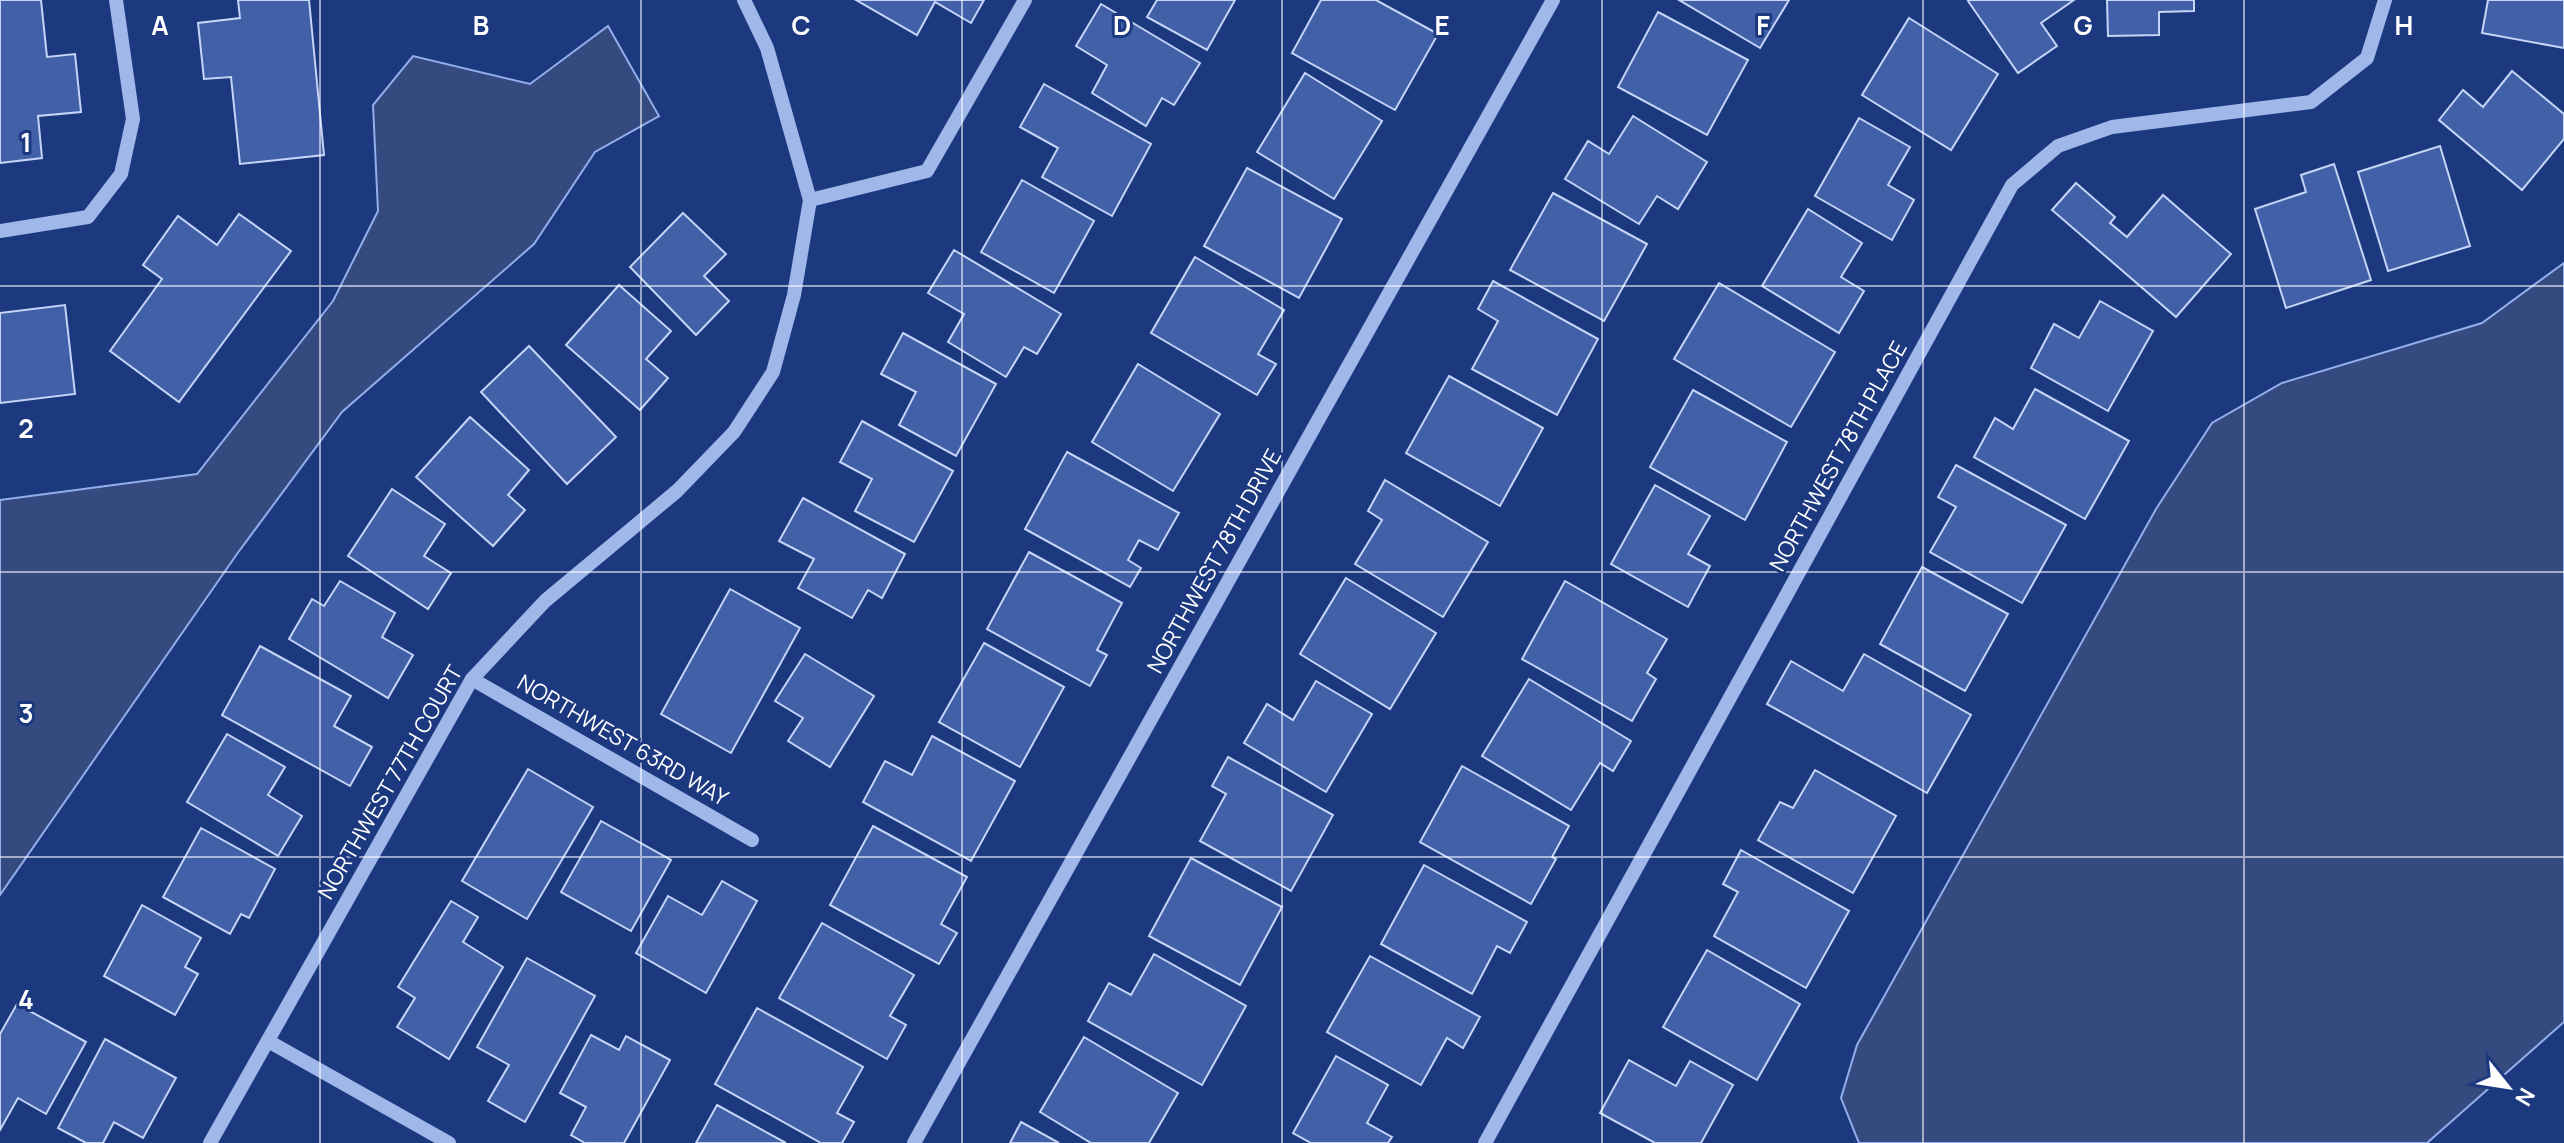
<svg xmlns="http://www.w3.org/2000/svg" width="2564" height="1143" viewBox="0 0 2564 1143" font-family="Manrope,sans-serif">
<rect width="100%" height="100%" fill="#1c3980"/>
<g fill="#354a7f" stroke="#93afeb" stroke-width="2">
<polygon points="608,26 659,116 595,152 534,244 342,412 237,554 0,895 0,500 197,474 333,301 378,211 373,105 413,56 530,84"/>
<polygon points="2564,263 2564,1022 2427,1143 1859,1143 1841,1098 1857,1045 2156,509 2212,423 2282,383 2482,323"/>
</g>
<g fill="#4160a8" stroke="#c5d4f7" stroke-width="2">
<polygon points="0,0 41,0 47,57 75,54 81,112 38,116 42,158 0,163"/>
<polygon points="238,0 309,0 324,155 240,164 231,77 204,79 198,23 240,18"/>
<polygon points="856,0 984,0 971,23 935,2 917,35"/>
<polygon points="1157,0 1235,0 1207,50 1147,17"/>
<polygon points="1321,0 1376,0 1438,34 1395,110 1292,53"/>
<polygon points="1679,0 1789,0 1760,48"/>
<polygon points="1970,0 2074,0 2041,23 2057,46 2018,73 1968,1"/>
<polygon points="2107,0 2194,0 2194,11 2159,12 2159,35 2108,36"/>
<polygon points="2488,0 2564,0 2564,48 2482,33"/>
<polygon points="1101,4 1200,63 1174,105 1162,98 1146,126 1092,93 1107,65 1076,46"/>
<polygon points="1658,12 1748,60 1707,135 1618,87"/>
<polygon points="1909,18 1998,74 1951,150 1862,95"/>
<polygon points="2512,71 2564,114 2564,139 2522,190 2439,120 2463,90 2483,107"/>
<polygon points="1305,73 1382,121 1334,199 1257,152"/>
<polygon points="1044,84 1151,144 1112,216 1042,177 1058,148 1020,127"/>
<polygon points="1633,116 1707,162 1678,209 1657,196 1639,224 1565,179 1588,141 1609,154"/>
<polygon points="1859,118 1910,147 1888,185 1914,200 1892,240 1815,196"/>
<polygon points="2440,146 2470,246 2388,271 2358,172"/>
<polygon points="2334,164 2371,280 2286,308 2255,209 2306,192 2301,175"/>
<polygon points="1247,168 1342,219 1299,298 1204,246"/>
<polygon points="1022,180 1094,221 1054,293 981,252"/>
<polygon points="2076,183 2115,217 2110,223 2127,237 2163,195 2231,254 2176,317 2052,210"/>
<polygon points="1553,193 1647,244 1604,321 1510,270"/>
<polygon points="1808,209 1862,243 1841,277 1864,291 1839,333 1762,286"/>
<polygon points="683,213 726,254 704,276 729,301 696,335 630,267"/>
<polygon points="239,214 291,251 179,402 110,351 162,279 143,265 178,216 217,245"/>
<polygon points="954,250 1061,314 1037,354 1024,347 1006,377 948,342 964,314 928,293"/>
<polygon points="1195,257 1284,310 1258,354 1276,364 1257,395 1151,333"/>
<polygon points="1493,281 1598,339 1557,415 1472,369 1498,321 1478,309"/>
<polygon points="1719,283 1835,352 1791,427 1674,359"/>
<polygon points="619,285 671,331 646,359 668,378 640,410 566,345"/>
<polygon points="2100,301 2153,331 2108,411 2031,368 2054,324 2079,338"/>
<polygon points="65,305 75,394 0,403 0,313"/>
<polygon points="903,333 996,384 956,456 899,425 916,392 881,374"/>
<polygon points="529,346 616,437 567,484 481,392"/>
<polygon points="1138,364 1220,414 1173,491 1092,442"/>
<polygon points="1449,376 1543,428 1500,506 1406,453"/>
<polygon points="2035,389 2129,441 2085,519 1974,457 1995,418 2013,429"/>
<polygon points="1693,390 1787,442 1745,520 1650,467"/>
<polygon points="470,417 529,470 508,495 525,510 493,546 416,477"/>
<polygon points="862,421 953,471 914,542 855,511 872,479 840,462"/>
<polygon points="1067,452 1179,513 1158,550 1139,540 1128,560 1141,568 1130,587 1025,529"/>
<polygon points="1956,465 2066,525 2022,603 1930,552 1956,507 1938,497"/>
<polygon points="1385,480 1488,542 1443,617 1355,564 1382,520 1368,511"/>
<polygon points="1655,485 1710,516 1688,554 1710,566 1688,607 1611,564"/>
<polygon points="392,489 445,524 424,556 451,573 428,609 348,556"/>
<polygon points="803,498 905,554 882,598 868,590 852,618 798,588 814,559 779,541"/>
<polygon points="1029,552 1122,603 1097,650 1107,655 1090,686 987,629"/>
<polygon points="1922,567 2008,614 1965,691 1880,644"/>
<polygon points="1346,578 1436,633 1390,709 1300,654"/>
<polygon points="340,581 395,613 382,637 413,655 388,698 289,639 312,599 324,606"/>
<polygon points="1565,581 1667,639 1647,673 1656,679 1632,721 1522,659"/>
<polygon points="730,589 800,628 731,753 661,714"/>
<polygon points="984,643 1064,687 1020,767 939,722"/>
<polygon points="260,646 351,696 334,726 372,747 350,786 222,715"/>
<polygon points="805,654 874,696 830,767 788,741 803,718 775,701"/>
<polygon points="1864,654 1971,715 1927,793 1767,704 1791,661 1843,691"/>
<polygon points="1529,679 1631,741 1613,771 1600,763 1571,810 1482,756"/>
<polygon points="1316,681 1372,714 1326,792 1244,743 1267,704 1293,720"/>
<polygon points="227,734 285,767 268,795 302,816 278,856 187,802"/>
<polygon points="932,736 1015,781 971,861 863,802 885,761 912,775"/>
<polygon points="1228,757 1333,815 1291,891 1200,841 1226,794 1212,786"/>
<polygon points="1462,766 1569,826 1552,857 1556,859 1531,904 1420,842"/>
<polygon points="528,769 593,807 527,919 462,881"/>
<polygon points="1815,770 1896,816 1853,893 1758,840 1780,802 1793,808"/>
<polygon points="601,821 671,860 631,931 561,892"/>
<polygon points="873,826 967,877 941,924 957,933 939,964 830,905"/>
<polygon points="201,828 275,869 249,918 241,914 230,934 163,897"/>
<polygon points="1741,850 1849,911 1806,988 1714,936 1738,892 1723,884"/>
<polygon points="1191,858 1282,907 1240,985 1149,936"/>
<polygon points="1424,865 1527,922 1510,953 1497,946 1472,994 1381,944"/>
<polygon points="722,881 757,901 706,993 636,953 668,896 702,915"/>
<polygon points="451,901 478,917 463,942 503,967 449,1059 397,1027 415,998 398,987"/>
<polygon points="142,905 201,938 185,967 198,974 175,1015 104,976"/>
<polygon points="822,923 914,975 890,1016 906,1025 887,1059 779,998"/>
<polygon points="1707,950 1800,1004 1757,1080 1663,1027"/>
<polygon points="1154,954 1246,1006 1202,1085 1088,1021 1109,983 1131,995"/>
<polygon points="1370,956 1480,1017 1463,1048 1447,1038 1421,1085 1327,1032"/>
<polygon points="527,958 595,996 525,1122 488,1101 509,1065 477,1047"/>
<polygon points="17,1004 86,1042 46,1114 18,1098 0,1130 0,1034"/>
<polygon points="757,1008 863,1067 837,1113 854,1122 842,1143 821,1143 715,1084"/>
<polygon points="591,1035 619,1050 626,1036 670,1060 624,1143 585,1143 571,1135 586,1107 560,1093"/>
<polygon points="1084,1037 1178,1093 1149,1143 1091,1143 1040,1112"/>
<polygon points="105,1039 176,1078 143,1138 114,1122 103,1143 86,1143 58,1128"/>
<polygon points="1336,1056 1388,1085 1367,1123 1392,1137 1388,1143 1311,1143 1293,1133"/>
<polygon points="1629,1060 1676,1086 1690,1061 1733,1085 1701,1143 1655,1143 1600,1113"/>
<polygon points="717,1105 786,1143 696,1143"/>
<polygon points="1021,1122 1059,1143 1010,1143"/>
</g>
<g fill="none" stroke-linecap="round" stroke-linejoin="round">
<g stroke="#a0b7e9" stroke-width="14">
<polyline points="810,200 927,171 1025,0"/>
<polyline points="0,231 88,217 121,174 133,119 116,0"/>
<polyline points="472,679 752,840"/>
<polyline points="268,1041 449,1143"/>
<polyline points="210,1143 472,679 545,601 677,491 734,432 773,372 794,295 810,200 767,48 744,0"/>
<polyline points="914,1143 1553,0"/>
<polyline points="1485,1143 2012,185 2058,146 2112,127 2311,102 2367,58 2385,0"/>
</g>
</g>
<path fill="none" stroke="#fff" stroke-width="2" stroke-opacity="0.55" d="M320 0V1143M641 0V1143M962 0V1143M1282 0V1143M1602 0V1143M1923 0V1143M2244 0V1143M0 286H2564M0 572H2564M0 857H2564"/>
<g text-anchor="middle" stroke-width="6" stroke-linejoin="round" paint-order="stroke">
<g font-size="22" fill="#fff" stroke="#1c3980">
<text transform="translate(1838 456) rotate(-61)" y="8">NORTHWEST 78TH PLACE</text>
<text transform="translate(1214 561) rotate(-61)" y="8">NORTHWEST 78TH DRIVE</text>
<text transform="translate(623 740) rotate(30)" y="8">NORTHWEST 63RD WAY</text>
<text transform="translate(390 782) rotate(-60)" y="8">NORTHWEST 77TH COURT</text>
</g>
</g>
<g font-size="26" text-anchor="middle" font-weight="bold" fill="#fff" stroke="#1c3980" stroke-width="6" stroke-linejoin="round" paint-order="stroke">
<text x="160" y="35">A</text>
<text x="481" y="35">B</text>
<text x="801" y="35">C</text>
<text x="1122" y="35">D</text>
<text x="1442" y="35">E</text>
<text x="1763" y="35">F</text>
<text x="2083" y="35">G</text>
<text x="2404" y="35">H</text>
<text x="26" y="152">1</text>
<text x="26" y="438">2</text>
<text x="26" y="723">3</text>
<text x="26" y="1009">4</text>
</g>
<g transform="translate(2508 1087) rotate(120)" stroke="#1c3980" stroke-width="6" paint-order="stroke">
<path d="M0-6L14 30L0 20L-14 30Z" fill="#ffffff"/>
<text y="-12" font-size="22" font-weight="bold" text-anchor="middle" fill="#ffffff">N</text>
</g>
</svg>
